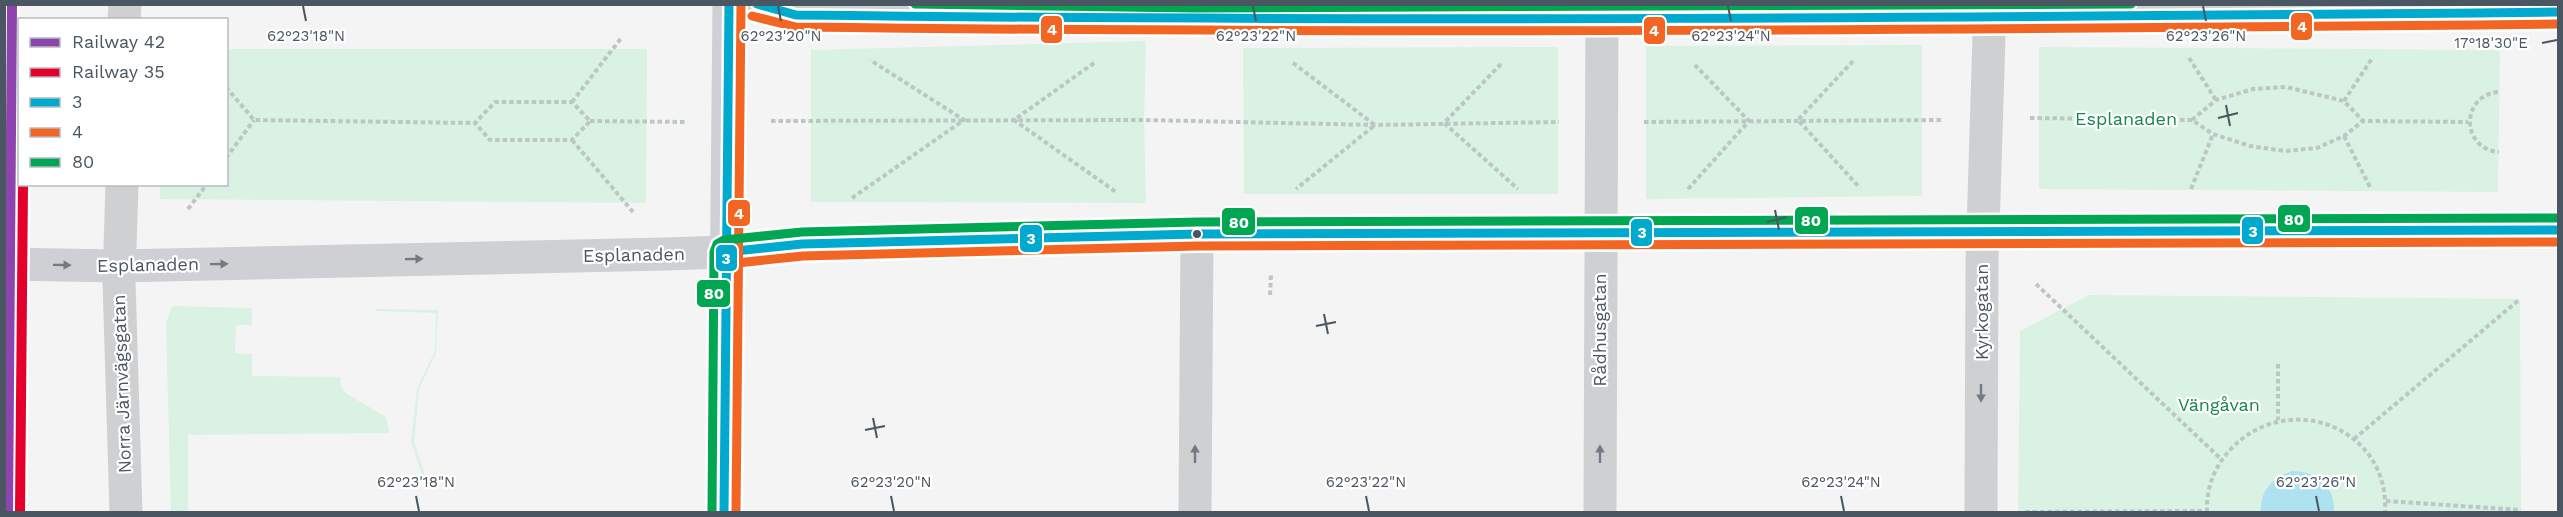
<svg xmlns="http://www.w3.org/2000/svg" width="2563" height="517" viewBox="0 0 2563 517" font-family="'Work Sans',sans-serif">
<rect width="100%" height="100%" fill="#f4f4f4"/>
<g fill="#d9f2e3">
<polygon points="1146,41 1144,120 1146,203 811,202 811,50"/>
<polygon points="1922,45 1922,196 1646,199 1646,46"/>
<polygon points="1558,47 1558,194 1244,194 1243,48"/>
<polygon points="2039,47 2500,50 2498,192 2039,189"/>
<polygon points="227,49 647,49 646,203 160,199 160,185 226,184"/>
<polygon points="2089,295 2520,299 2521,512 2018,512 2020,331"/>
<polygon points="172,306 252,308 252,325 236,325 235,353 252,354 252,376 340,377 341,387 347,394 386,417 390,433 188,435 188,512 171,512 166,323"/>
<polygon points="376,309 438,310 436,353 419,389 414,442 429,487 426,487 411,441 417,389 435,351 436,313 375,311"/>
</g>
<path fill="#aee2f0" d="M2292 471C2317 471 2335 486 2334 512H2261C2260 491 2271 478 2292 471Z"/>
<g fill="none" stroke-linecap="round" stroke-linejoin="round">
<g stroke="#bcc7c4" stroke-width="4" stroke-dasharray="4.5 3" stroke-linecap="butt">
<polyline points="2189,58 2216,100"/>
<polyline points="1853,61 1798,120 1860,188"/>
<polyline points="1094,63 1014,120 1116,192"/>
<polyline points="1293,63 1375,125 1296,189"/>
<polyline points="1501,64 1444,123 1518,189"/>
<polyline points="226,87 254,120 475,123 495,102 572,102 590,121 572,140 490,140 475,123"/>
<path d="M2498 92C2460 96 2461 149 2499 152"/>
<polyline points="2344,101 2373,57"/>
<polyline points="572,102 622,37"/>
<polyline points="2030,118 2192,120 2213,134 2250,146 2285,151 2317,148 2344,136 2363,121 2468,122"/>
<polyline points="2192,120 2216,100 2253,89 2286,87 2344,101 2363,121"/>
<polyline points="590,121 686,122"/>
<polyline points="771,121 1144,120 1375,125 1559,122"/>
<polyline points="1644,122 1943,120"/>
<polyline points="2344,136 2371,189"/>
<polyline points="572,140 633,212"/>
<polyline points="226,158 254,120"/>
<polyline points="1688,189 1749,121 1693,63"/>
<polyline points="2191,189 2213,134"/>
<polyline points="852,198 964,120 870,60"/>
<polyline points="188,209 207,184"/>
<polyline points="2036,284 2221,459"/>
<polyline points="1270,295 1271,275"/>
<polyline points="2278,364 2278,420"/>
<polyline points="2354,439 2520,299"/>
<polyline points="2386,501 2521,510"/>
<polyline points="2025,512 2207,511"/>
<path d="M2207 512C2206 489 2214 467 2230 450 2287 388 2390 427 2385 512"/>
</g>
<g stroke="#ced0d2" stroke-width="33">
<polyline points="124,20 125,4"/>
<polyline points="122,184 119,281 126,512"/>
<polyline points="1195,512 1197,234"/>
<polyline points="1600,512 1602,4"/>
<polyline points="1981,512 1982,262 1990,4"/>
</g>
<g stroke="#ced0d4" stroke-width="33">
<polyline points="755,4 796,15 1192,20 1989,18 2558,12"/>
<polyline points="4,264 119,266 666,254 726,252 802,244 1197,234 2558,230"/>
<polyline points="724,512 729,4"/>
</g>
<g stroke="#fff" stroke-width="14">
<g id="bus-1">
<path d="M757 4 796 15C1383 22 1971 18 2558 12"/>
<polyline points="726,252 802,244 1197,234 2558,230"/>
<polyline points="724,512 729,4"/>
</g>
</g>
<g stroke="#fff" stroke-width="14">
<g id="bus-2">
<path d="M752 16 796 27C1383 34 1971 30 2558 24"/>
<polyline points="727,264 803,256 1197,246 2558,242"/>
<polyline points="736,512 741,4"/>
</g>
</g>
<g stroke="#fff" stroke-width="14">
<g id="bus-3">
<polyline points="915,4 1192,8 2131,4"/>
<polyline points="712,512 714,252 717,244 724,240 802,232 1197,222 2558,218"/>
</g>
</g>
<use href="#bus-1" stroke="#00a9ce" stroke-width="9"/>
<use href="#bus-2" stroke="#f26522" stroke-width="9"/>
<use href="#bus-3" stroke="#00a651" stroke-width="9"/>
<g stroke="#fff" stroke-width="15">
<polyline id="rail-1" points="8,512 12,4"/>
</g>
<g stroke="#fff" stroke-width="15">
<polyline id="rail-2" points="20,512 23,184"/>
</g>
<use href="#rail-1" stroke="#8e44ad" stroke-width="10"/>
<use href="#rail-2" stroke="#e4002b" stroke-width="10"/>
</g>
<defs><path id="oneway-solid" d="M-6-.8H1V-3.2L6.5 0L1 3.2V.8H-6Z" transform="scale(1.5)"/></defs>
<g fill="#727b84">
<use href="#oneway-solid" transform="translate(414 259) rotate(-1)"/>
<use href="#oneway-solid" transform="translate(219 264) rotate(-1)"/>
<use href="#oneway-solid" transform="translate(62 265) rotate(1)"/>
</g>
<g fill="#727b83">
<use href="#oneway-solid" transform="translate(1981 393) rotate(90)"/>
<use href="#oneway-solid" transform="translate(1195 454) rotate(-90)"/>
<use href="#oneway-solid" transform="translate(1600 454) rotate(-90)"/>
</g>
<path fill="none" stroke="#4a5661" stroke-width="2" d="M303 6 306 21M778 6 781 21M1253 6 1256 21M1728 6 1731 21M2203 6 2206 21M2542 43 2557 40M2226 105 2230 126M2218 118 2238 113M1775 210 1779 230M1767 222 1787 217M1324 314 1328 334M1316 326 1336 322M873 418 877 438M865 430 885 426M416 496 419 511M891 496 894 511M1366 496 1369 511M1841 496 1844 511M2316 496 2319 511"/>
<circle fill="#4a5661" stroke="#fff" stroke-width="2" cx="1197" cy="234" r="5"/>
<g text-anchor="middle" stroke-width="4.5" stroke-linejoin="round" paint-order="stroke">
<g font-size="18" fill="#17864f" stroke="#fff">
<text x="2126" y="125">Esplanaden</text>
<text x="2219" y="411">Vängåvan</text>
</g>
<g font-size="18" fill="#4a5661" stroke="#fff">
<text transform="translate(634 255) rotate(-1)" y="6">Esplanaden</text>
<text transform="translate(148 265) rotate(-1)" y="6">Esplanaden</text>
<text transform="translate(1982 312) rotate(-90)" y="6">Kyrkogatan</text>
<text transform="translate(1600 330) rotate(-90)" y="6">Rådhusgatan</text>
<text transform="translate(122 384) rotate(-92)" y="6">Norra Järnvägsgatan</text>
</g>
</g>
<g font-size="15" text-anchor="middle" fill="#4a5661" stroke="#fff" stroke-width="4.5" stroke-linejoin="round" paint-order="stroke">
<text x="306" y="41">62°23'18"N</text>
<text x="781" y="41">62°23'20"N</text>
<text x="1256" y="41">62°23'22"N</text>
<text x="1731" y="41">62°23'24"N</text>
<text x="2206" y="41">62°23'26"N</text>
<text x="2491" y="48">17°18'30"E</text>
<text x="416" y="487">62°23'18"N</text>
<text x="891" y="487">62°23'20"N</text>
<text x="1366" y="487">62°23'22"N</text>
<text x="1841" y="487">62°23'24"N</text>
<text x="2316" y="487">62°23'26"N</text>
</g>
<g stroke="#fff" stroke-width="2">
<rect x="2290" y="12" width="23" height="29" rx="6" fill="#f26522"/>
<rect x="1040" y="15" width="23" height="29" rx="6" fill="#f26522"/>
<rect x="1643" y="16" width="23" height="29" rx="6" fill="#f26522"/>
<rect x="727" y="199" width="24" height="28" rx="6" fill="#f26522"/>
<rect x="2277" y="204" width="34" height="29" rx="6" fill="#00a651"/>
<rect x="1794" y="206" width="35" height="29" rx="6" fill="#00a651"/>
<rect x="1221" y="207" width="35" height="29" rx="6" fill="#00a651"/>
<rect x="2241" y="216" width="23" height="29" rx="6" fill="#00a9ce"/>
<rect x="1630" y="218" width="23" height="29" rx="6" fill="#00a9ce"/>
<rect x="1019" y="224" width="24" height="29" rx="6" fill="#00a9ce"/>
<rect x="715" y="244" width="23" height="28" rx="6" fill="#00a9ce"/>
<rect x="696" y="279" width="35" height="29" rx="6" fill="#00a651"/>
</g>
<g font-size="16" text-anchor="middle" font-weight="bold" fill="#fff">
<text x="2302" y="32">4</text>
<text x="1052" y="35">4</text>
<text x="1654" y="36">4</text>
<text x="739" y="219">4</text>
<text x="2294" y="225">80</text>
<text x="1811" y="226">80</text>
<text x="1239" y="228">80</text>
<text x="2253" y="237">3</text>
<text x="1642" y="238">3</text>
<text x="1031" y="244">3</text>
<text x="726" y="264">3</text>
<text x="714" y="299">80</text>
</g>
<rect width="2563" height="517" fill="none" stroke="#4a5661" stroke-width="12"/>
<rect x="18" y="18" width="210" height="168" fill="#ffffff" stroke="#b7bbc0" stroke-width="1.5"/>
<rect x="30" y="38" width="30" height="9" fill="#8e44ad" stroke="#b7bbc0" stroke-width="1.5"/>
<text x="72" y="48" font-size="18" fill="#4a5661">Railway 42</text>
<rect x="30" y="68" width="30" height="9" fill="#e4002b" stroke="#b7bbc0" stroke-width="1.5"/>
<text x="72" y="78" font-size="18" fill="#4a5661">Railway 35</text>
<rect x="30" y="98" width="30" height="9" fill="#00a9ce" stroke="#b7bbc0" stroke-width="1.5"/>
<text x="72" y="108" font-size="18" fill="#4a5661">3</text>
<rect x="30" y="128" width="30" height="9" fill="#f26522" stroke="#b7bbc0" stroke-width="1.5"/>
<text x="72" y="138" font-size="18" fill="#4a5661">4</text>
<rect x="30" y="158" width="30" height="9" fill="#00a651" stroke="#b7bbc0" stroke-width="1.5"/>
<text x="72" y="168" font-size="18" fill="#4a5661">80</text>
</svg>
